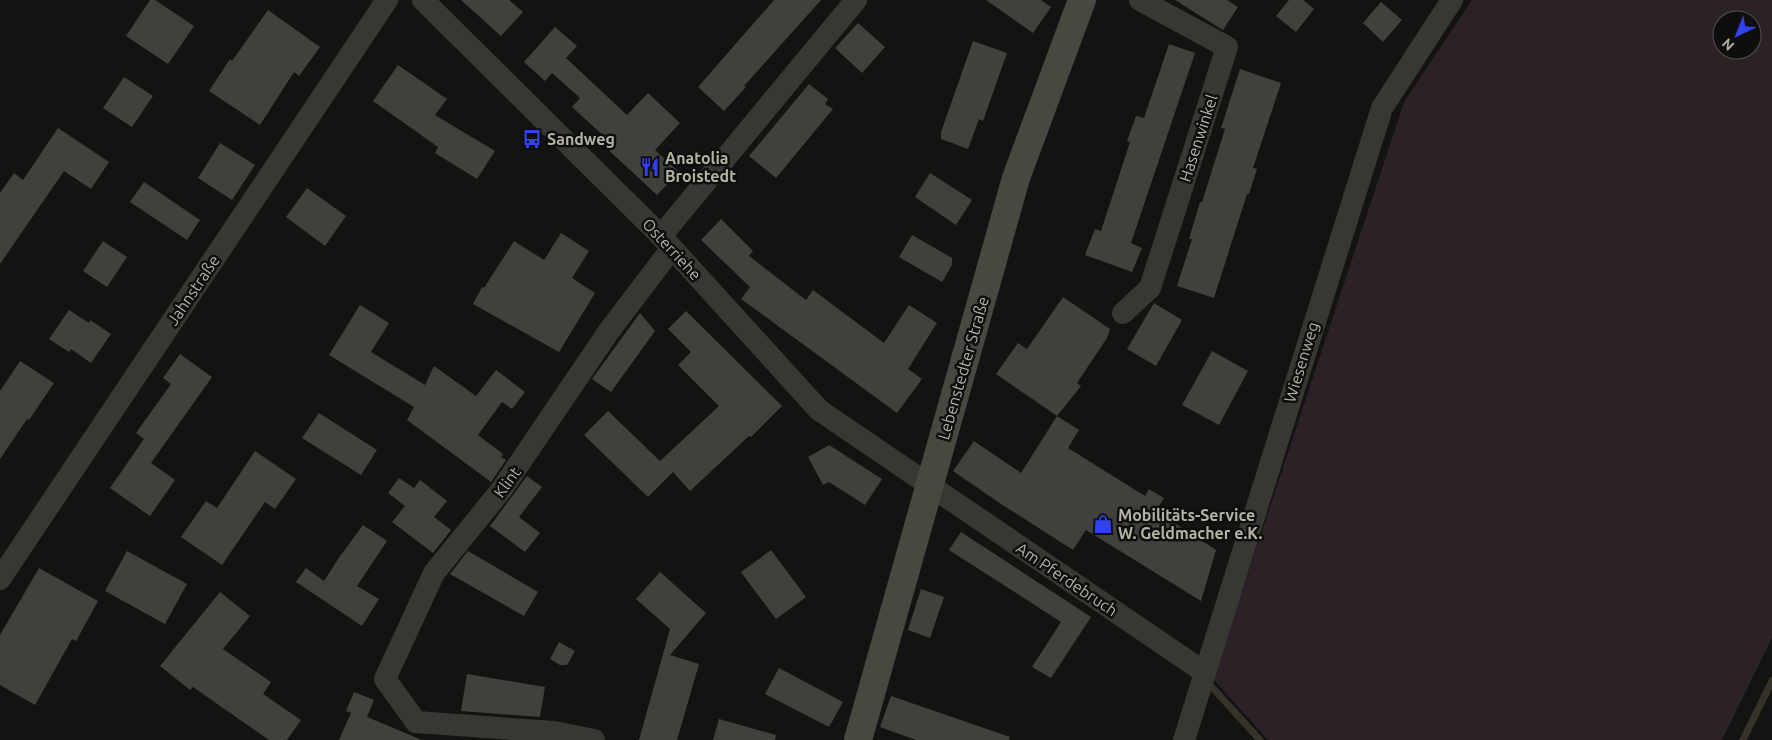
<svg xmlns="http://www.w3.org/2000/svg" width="1772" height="740" viewBox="0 0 1772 740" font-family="Ubuntu,sans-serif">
<rect width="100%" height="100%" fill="#131312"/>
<path fill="#2b2228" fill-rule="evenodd" d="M1472 0H1772V638L1722 740H1268L1213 679 1404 102ZM1722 20H1752V50H1722Z"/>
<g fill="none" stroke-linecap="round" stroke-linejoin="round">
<g stroke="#363229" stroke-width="7">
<polyline points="1210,685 1260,740"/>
<polyline points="1743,740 1772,681"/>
</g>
</g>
<g fill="#40403c">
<polygon points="150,0 155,0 194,26 168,64 126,36"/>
<polygon points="461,0 509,0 523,12 501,36"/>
<polygon points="774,0 821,0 744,86 746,87 724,111 698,87"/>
<polygon points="986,0 1041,0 1051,7 1033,33"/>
<polygon points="1175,0 1227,0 1238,7 1223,30"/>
<polygon points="1289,0 1303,0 1314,9 1296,32 1276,16"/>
<polygon points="1381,2 1402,20 1383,42 1363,23"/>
<polygon points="268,10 320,47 299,76 294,72 260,125 209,91 230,59 232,61"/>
<polygon points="858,23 885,47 862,73 835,48"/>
<polygon points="555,27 577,46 566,58 627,115 648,93 680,123 655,150 679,172 657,195 601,143 606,138 572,107 580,98 552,73 545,81 524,62"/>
<polygon points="973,41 1007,53 983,121 979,119 968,149 941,139 941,132"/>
<polygon points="1169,44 1195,53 1131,243 1142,248 1132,272 1085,255 1095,229 1101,231 1130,142 1127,141 1136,116 1144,118"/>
<polygon points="398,65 447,99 435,115 495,151 477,179 435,153 438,147 373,101"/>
<polygon points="1240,69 1281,83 1253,168 1257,169 1249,194 1247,194 1214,298 1177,286 1192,239 1189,239 1200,202 1202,202 1225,129 1221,128"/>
<polygon points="124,77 153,96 132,127 103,108"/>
<polygon points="809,84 828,99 825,104 833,109 776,178 749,156"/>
<polygon points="58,128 109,162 91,189 64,171 0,264 0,193 14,173 23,180"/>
<polygon points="220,143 255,165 232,200 198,178"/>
<polygon points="930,173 972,200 956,225 915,197"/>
<polygon points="144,182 200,220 187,240 130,202"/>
<polygon points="307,188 346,216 325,246 286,217"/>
<polygon points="721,219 753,251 749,256 806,300 813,290 884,343 909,305 937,323 908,369 922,379 897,413 741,299 750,287 701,240"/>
<polygon points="561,233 589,251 572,278 595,293 559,352 473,304 482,287 484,288 514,241 544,260"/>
<polygon points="912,235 952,258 952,265 942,282 899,257"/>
<polygon points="103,241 127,257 107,287 83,271"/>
<polygon points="1063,297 1110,329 1107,338 1077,383 1081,386 1057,416 996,374 1018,343 1027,349"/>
<polygon points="1154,303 1182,320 1156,366 1127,349"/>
<polygon points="360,305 389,323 371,352 425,385 434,366 476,396 496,370 525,392 512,409 502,402 478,435 503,454 501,457 506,460 491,482 407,420 414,407 329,355"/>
<polygon points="69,310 89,323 90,320 111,334 91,363 71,349 69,352 49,339"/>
<polygon points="686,311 782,406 751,437 749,436 690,491 673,472 648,497 584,435 608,411 660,461 719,406 678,365 691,352 668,329"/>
<polygon points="640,313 655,331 611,392 592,379"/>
<polygon points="1212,351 1248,371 1219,425 1182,405"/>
<polygon points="180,354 212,377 151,463 175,480 150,516 110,488 144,439 136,433 171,384 163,378"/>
<polygon points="20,361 54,383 29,420 27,419 0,459 0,391"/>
<polygon points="319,413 377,450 361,475 302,438"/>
<polygon points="1057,416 1079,430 1068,448 1145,496 1149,489 1164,498 1156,511 1216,550 1201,601 1086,530 1073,550 1001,504 953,471 974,441 1021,473"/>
<polygon points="829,445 882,479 865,505 829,482 823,485 808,457"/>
<polygon points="255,451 296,479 275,509 265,502 222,565 181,537 206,501 217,508"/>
<polygon points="527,476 542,487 519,517 540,533 525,552 490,526"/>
<polygon points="399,478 414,488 420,480 447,501 434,517 451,530 433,553 392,522 405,506 388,493"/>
<polygon points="363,525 387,541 357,586 379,599 362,626 296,582 306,568 324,581 338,559"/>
<polygon points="961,532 1091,617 1051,678 1032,667 1061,622 949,550"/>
<polygon points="771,550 806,597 776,619 741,572"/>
<polygon points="127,551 187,584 165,624 105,591"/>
<polygon points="468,551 538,592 524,616 450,574"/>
<polygon points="39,568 98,601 76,641 72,639 35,705 0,685 0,635"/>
<polygon points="660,572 706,613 670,655 699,664 677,740 639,740 670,629 636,599"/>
<polygon points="921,589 944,597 930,638 908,630"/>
<polygon points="220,592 250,616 223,649 271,682 263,694 301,720 287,740 269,740 193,687 190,690 160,666"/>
<polygon points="559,642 575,651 567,665 560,665 550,659"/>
<polygon points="779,668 843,702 829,727 765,694"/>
<polygon points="467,674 545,687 540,717 461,711"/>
<polygon points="354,692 374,700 367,717 422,740 339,740 351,713 346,711"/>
<polygon points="891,696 1010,737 1009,740 916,740 880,727"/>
<polygon points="719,719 776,735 775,740 713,740"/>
</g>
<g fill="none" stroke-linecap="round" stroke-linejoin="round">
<g stroke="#383833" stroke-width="22">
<polyline points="423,0 661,236 819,410 1204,672"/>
<polyline points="661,236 856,0"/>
<polyline points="1123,313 1150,288 1227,47 1140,0"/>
<polyline points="0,579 387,0"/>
<polyline points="416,722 385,679 434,573 502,489 609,331 672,248"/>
<polyline points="416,722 554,732 594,740"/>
<polyline points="1184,740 1382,108 1452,0"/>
</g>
<polyline stroke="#484841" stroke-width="28" points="858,740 1016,178 1082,0"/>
</g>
<defs>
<g id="bus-bare" transform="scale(1.5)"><path d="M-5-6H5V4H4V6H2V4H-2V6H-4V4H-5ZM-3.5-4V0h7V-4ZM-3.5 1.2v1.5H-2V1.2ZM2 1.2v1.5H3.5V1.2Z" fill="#3042ed" stroke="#0e0e0d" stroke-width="2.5" paint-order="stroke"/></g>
<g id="restaurant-bare" transform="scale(1.5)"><path d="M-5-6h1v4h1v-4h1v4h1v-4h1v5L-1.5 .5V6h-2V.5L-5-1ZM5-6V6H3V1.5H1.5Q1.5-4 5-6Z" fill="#3042ed" stroke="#0e0e0d" stroke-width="2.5" paint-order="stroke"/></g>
<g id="shop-bare" transform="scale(1.5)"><path d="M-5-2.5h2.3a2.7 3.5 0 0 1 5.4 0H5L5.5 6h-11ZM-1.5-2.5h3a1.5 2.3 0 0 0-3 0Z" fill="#3042ed" stroke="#0e0e0d" stroke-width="2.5" paint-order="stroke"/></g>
</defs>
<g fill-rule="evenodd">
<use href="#bus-bare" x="532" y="139"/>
<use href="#restaurant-bare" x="650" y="167"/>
<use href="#shop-bare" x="1103" y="524"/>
</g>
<g text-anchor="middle" stroke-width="5" stroke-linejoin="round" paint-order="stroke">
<g font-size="16" fill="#b4b3a3" stroke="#0e0e0d">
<text transform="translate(1198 138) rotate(-72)" y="6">Hasenwinkel</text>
<text transform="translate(672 249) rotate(47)" y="6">Osterriehe</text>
<text transform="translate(193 290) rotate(-56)" y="6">Jahnstraße</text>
<text transform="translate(1301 362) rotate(-73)" y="6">Wiesenweg</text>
<text transform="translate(963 368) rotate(-74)" y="6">Lebenstedter Straße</text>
<text transform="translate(507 482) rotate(-54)" y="6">Klint</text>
<text transform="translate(1067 579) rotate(34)" y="6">Am Pferdebruch</text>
</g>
<g font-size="16" font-weight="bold" fill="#b4b3a3" stroke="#0e0e0d" text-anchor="start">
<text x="547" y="145">Sandweg</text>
<text x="665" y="164">Anatolia<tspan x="665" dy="18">Broistedt</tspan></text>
<text x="1118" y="521">Mobilitäts-Service<tspan x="1118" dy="18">W. Geldmacher e.K.</tspan></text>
</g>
</g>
<g transform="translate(1737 35) rotate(223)"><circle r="24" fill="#0e0e0d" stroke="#505049"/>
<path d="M0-4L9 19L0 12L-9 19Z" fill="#3042ed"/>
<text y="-8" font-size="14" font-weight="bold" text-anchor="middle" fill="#b4b3a3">N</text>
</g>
</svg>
